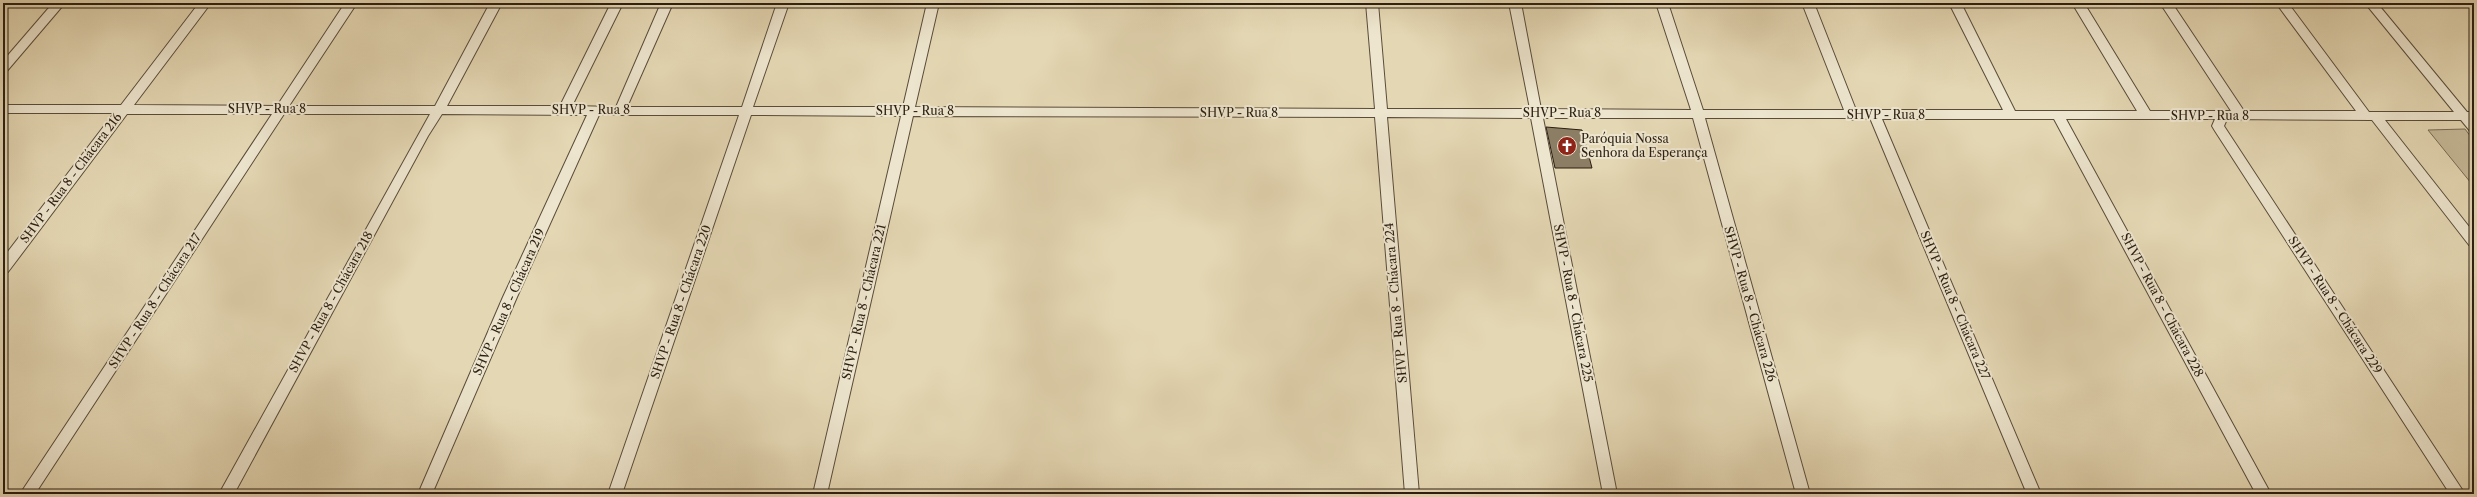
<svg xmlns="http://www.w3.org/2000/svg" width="2477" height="497" viewBox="0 0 2477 497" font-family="'Libre Caslon Text',serif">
<rect width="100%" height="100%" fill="#e4d7b3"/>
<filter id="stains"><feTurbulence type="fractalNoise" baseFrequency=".005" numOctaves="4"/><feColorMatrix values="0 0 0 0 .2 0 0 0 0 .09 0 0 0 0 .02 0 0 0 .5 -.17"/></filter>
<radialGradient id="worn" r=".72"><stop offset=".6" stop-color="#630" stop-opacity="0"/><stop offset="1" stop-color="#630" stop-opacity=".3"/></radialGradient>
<polygon fill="#c5b897" stroke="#786b54" points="2465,129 2474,141 2474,183 2471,183 2428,130"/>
<polygon fill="#8b7e65" stroke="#2b1e11" points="1546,127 1582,130 1592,168 1555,168"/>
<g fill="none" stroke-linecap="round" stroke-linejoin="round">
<g stroke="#594c3a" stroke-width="2">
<g id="minor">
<polygon points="53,3 65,3 7,71 3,72 3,61"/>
<polygon points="199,3 211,3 134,105 277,106 345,3 357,3 289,106 435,106 490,3 502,3 447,106 560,106 611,3 623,3 572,106 616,107 661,3 673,3 627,107 742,107 777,3 789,3 753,107 903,107 927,3 939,3 915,107 1375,109 1366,3 1378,3 1387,109 1530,109 1509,3 1521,3 1541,109 1691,110 1656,3 1668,3 1703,110 1844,110 1802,3 1814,3 1856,110 2003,110 1949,3 1961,3 2015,111 2137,111 2072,3 2084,3 2150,111 2231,111 2160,3 2172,3 2244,111 2356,111 2276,3 2288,3 2369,112 2454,112 2365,3 2377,3 2467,112 2474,112 2474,132 2470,131 2461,120 2385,120 2474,233 2474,247 2469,245 2372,120 2227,119 2224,126 2465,494 2450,494 2215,131 2212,126 2215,119 2066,119 2271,494 2256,494 2054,119 1882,119 2041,494 2027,494 1870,118 1852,120 1847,118 1705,118 1810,494 1796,494 1693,118 1543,118 1617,494 1603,494 1531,118 1387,117 1419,494 1405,494 1375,117 913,116 827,494 813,494 901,116 751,115 622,494 608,494 739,115 599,115 517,297 432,494 418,494 503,297 587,115 442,114 428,136 234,494 219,494 430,114 284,114 35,494 20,494 272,114 127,114 8,272 3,273 3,258 114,113 3,113 3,105 121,105"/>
</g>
</g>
<use href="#minor" fill="#ede5ce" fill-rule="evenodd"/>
</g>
<defs>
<g id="church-disc" transform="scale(1)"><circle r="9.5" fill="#8f2418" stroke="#ede5ce"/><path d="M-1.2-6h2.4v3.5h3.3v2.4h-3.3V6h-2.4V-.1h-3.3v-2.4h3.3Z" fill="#fff"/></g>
</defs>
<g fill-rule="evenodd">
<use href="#church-disc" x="1567" y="146"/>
</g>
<g text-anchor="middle" stroke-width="4" stroke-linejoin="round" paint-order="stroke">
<g font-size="12" fill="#2b1e11" stroke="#ede5ce">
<text x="267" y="113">SHVP - Rua 8</text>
<text x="591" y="114">SHVP - Rua 8</text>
<text x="915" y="115">SHVP - Rua 8</text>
<text x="1239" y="117">SHVP - Rua 8</text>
<text x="1562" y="117">SHVP - Rua 8</text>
<text x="1886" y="119">SHVP - Rua 8</text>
<text x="2210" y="120">SHVP - Rua 8</text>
<text transform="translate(71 178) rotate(-53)" y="4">SHVP - Rua 8 - Chácara 216</text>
<text transform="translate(155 301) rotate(-57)" y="4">SHVP - Rua 8 - Chácara 217</text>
<text transform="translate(331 302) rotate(-61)" y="4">SHVP - Rua 8 - Chácara 218</text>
<text transform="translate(509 302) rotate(-66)" y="4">SHVP - Rua 8 - Chácara 219</text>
<text transform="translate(681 302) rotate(-71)" y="4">SHVP - Rua 8 - Chácara 220</text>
<text transform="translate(864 302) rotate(-77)" y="4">SHVP - Rua 8 - Chácara 221</text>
<text transform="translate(1396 303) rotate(-95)" y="4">SHVP - Rua 8 - Chácara 224</text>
<text transform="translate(1573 303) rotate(79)" y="4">SHVP - Rua 8 - Chácara 225</text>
<text transform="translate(1750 304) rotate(74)" y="4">SHVP - Rua 8 - Chácara 226</text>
<text transform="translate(1955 305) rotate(67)" y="4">SHVP - Rua 8 - Chácara 227</text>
<text transform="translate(2162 305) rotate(62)" y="4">SHVP - Rua 8 - Chácara 228</text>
<text transform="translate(2335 305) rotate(57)" y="4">SHVP - Rua 8 - Chácara 229</text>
</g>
<g font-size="12" fill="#2b1e11" stroke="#ede5ce" text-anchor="start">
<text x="1581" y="143">Paróquia Nossa<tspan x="1581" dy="14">Senhora da Esperança</tspan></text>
</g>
</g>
<rect width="2477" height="497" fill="none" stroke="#e4d7b3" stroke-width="16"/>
<rect x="4" y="4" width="2469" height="489" fill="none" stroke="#2b1e11" stroke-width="2"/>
<rect x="8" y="8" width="2461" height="481" fill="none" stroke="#2b1e11"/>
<rect width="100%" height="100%" filter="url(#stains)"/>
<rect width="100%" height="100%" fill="url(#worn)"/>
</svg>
